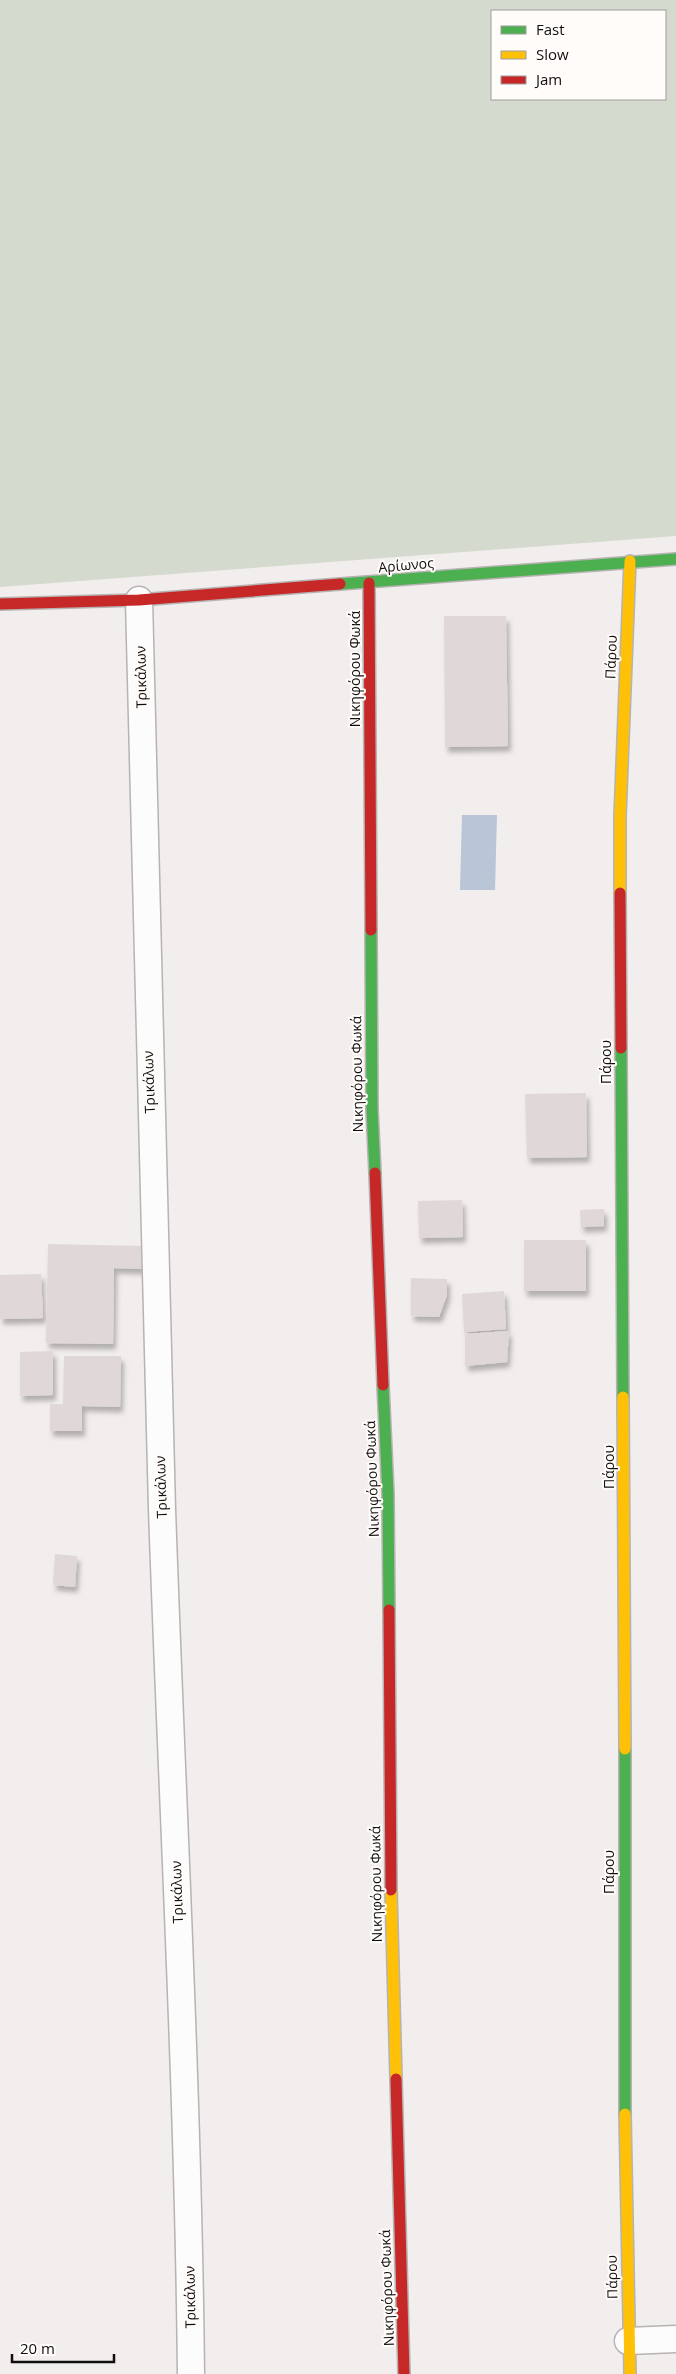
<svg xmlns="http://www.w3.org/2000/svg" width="676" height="2374" viewBox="0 0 676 2374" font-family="'Open Sans',sans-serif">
<defs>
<filter id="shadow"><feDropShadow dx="3" dy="5.5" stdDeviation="2.5" flood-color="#0004"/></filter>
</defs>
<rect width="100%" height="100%" fill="#f2eeed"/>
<path fill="#d5dace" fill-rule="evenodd" d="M0 0H676V536L0 587ZM492 11H665V99H492Z"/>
<polygon fill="#b8c6d8" points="462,815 497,815 495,890 460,890"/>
<g fill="#e0d7d9" filter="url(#shadow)">
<polygon points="444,616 506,616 508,746 445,747"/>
<polygon points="586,1093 587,1157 527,1158 525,1094"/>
<polygon points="462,1200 463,1237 419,1238 418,1201"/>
<polygon points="604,1209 604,1226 581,1227 580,1210"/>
<rect x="524" y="1240" width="62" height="51"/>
<polygon points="48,1244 143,1246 142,1269 114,1268 113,1344 46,1343"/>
<polygon points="41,1274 43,1318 0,1319 0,1275"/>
<polygon points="411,1278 447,1279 447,1295 439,1317 411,1316"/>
<polygon points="504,1291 506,1329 464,1332 462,1294"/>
<polygon points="509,1331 507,1362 465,1366 465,1334"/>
<polygon points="53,1351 53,1395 20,1396 20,1352"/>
<polygon points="64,1356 121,1356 120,1407 82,1406 82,1431 50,1431 50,1404 63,1404"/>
<polygon points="55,1554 77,1556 75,1587 53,1585"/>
</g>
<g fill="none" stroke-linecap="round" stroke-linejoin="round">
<g stroke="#b6b3b2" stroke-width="29">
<g id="street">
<path d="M139 600C145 903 152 1206 162 1509 172 1798 188 2086 191 2374"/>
<polyline points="628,2341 676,2339"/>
</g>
</g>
<g stroke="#b6b3b2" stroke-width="14">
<g id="fast">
<polyline points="340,584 676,559"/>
<polyline points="371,930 372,1109 375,1173"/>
<polyline points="621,1048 623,1397"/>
<polyline points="383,1385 388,1494 389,1610"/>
<polyline points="625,1749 625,2114"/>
</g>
</g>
<g stroke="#b6b3b2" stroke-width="14">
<g id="slow">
<polyline points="620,893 620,817 630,561"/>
<polyline points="623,1397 625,1749"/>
<polyline points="391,1890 396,2079"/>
<polyline points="625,2114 630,2374"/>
</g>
</g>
<g stroke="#b6b3b2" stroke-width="14">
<g id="jam">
<polyline points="369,583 371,930"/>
<polyline points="0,604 139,600 340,584"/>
<polyline points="620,893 621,1048"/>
<polyline points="375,1173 383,1385"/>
<polyline points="389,1610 391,1890"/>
<polyline points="396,2079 404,2374"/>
</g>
</g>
<use href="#street" stroke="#fdfcfc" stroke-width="26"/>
<use href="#fast" stroke="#4caf50" stroke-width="11"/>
<use href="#slow" stroke="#ffc107" stroke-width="11"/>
<use href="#jam" stroke="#c62828" stroke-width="11"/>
</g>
<g text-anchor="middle" stroke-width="4" stroke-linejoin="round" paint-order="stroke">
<g font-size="14" fill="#110f0e" stroke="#fffcfa">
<text transform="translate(406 565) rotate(-5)" y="5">Αρίωνος</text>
<text transform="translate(611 657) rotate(-88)" y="5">Πάρου</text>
<text transform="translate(355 669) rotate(-90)" y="5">Νικηφόρου Φωκά</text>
<text transform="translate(141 677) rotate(-91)" y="5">Τρικάλων</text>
<text transform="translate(606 1062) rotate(-90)" y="5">Πάρου</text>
<text transform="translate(357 1074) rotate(-91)" y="5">Νικηφόρου Φωκά</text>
<text transform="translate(149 1082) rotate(-92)" y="5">Τρικάλων</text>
<text transform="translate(609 1467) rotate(-90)" y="5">Πάρου</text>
<text transform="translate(372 1479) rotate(-92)" y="5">Νικηφόρου Φωκά</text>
<text transform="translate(161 1487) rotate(-92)" y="5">Τρικάλων</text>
<text transform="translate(609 1872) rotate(-90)" y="5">Πάρου</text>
<text transform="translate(376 1884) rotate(-91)" y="5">Νικηφόρου Φωκά</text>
<text transform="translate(177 1892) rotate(-92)" y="5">Τρικάλων</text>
<text transform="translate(612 2277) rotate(-91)" y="5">Πάρου</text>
<text transform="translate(387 2288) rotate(-92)" y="5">Νικηφόρου Φωκά</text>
<text transform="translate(190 2297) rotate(-91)" y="5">Τρικάλων</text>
</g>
</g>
<rect x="491" y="10" width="175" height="90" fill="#fffcfa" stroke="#a09d9c"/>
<rect x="501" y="26" width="25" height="8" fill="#4caf50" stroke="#a09d9c"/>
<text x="536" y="35" font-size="15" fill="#110f0e">Fast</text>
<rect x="501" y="51" width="25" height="8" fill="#ffc107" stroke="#a09d9c"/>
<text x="536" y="60" font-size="15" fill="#110f0e">Slow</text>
<rect x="501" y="76" width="25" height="8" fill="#c62828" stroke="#a09d9c"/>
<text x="536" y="85" font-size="15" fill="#110f0e">Jam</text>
<path d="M12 2354v8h102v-8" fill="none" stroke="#110f0e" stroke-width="2.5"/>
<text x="20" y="2354" font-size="15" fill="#110f0e" stroke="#fffcfa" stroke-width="4" paint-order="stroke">20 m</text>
</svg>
